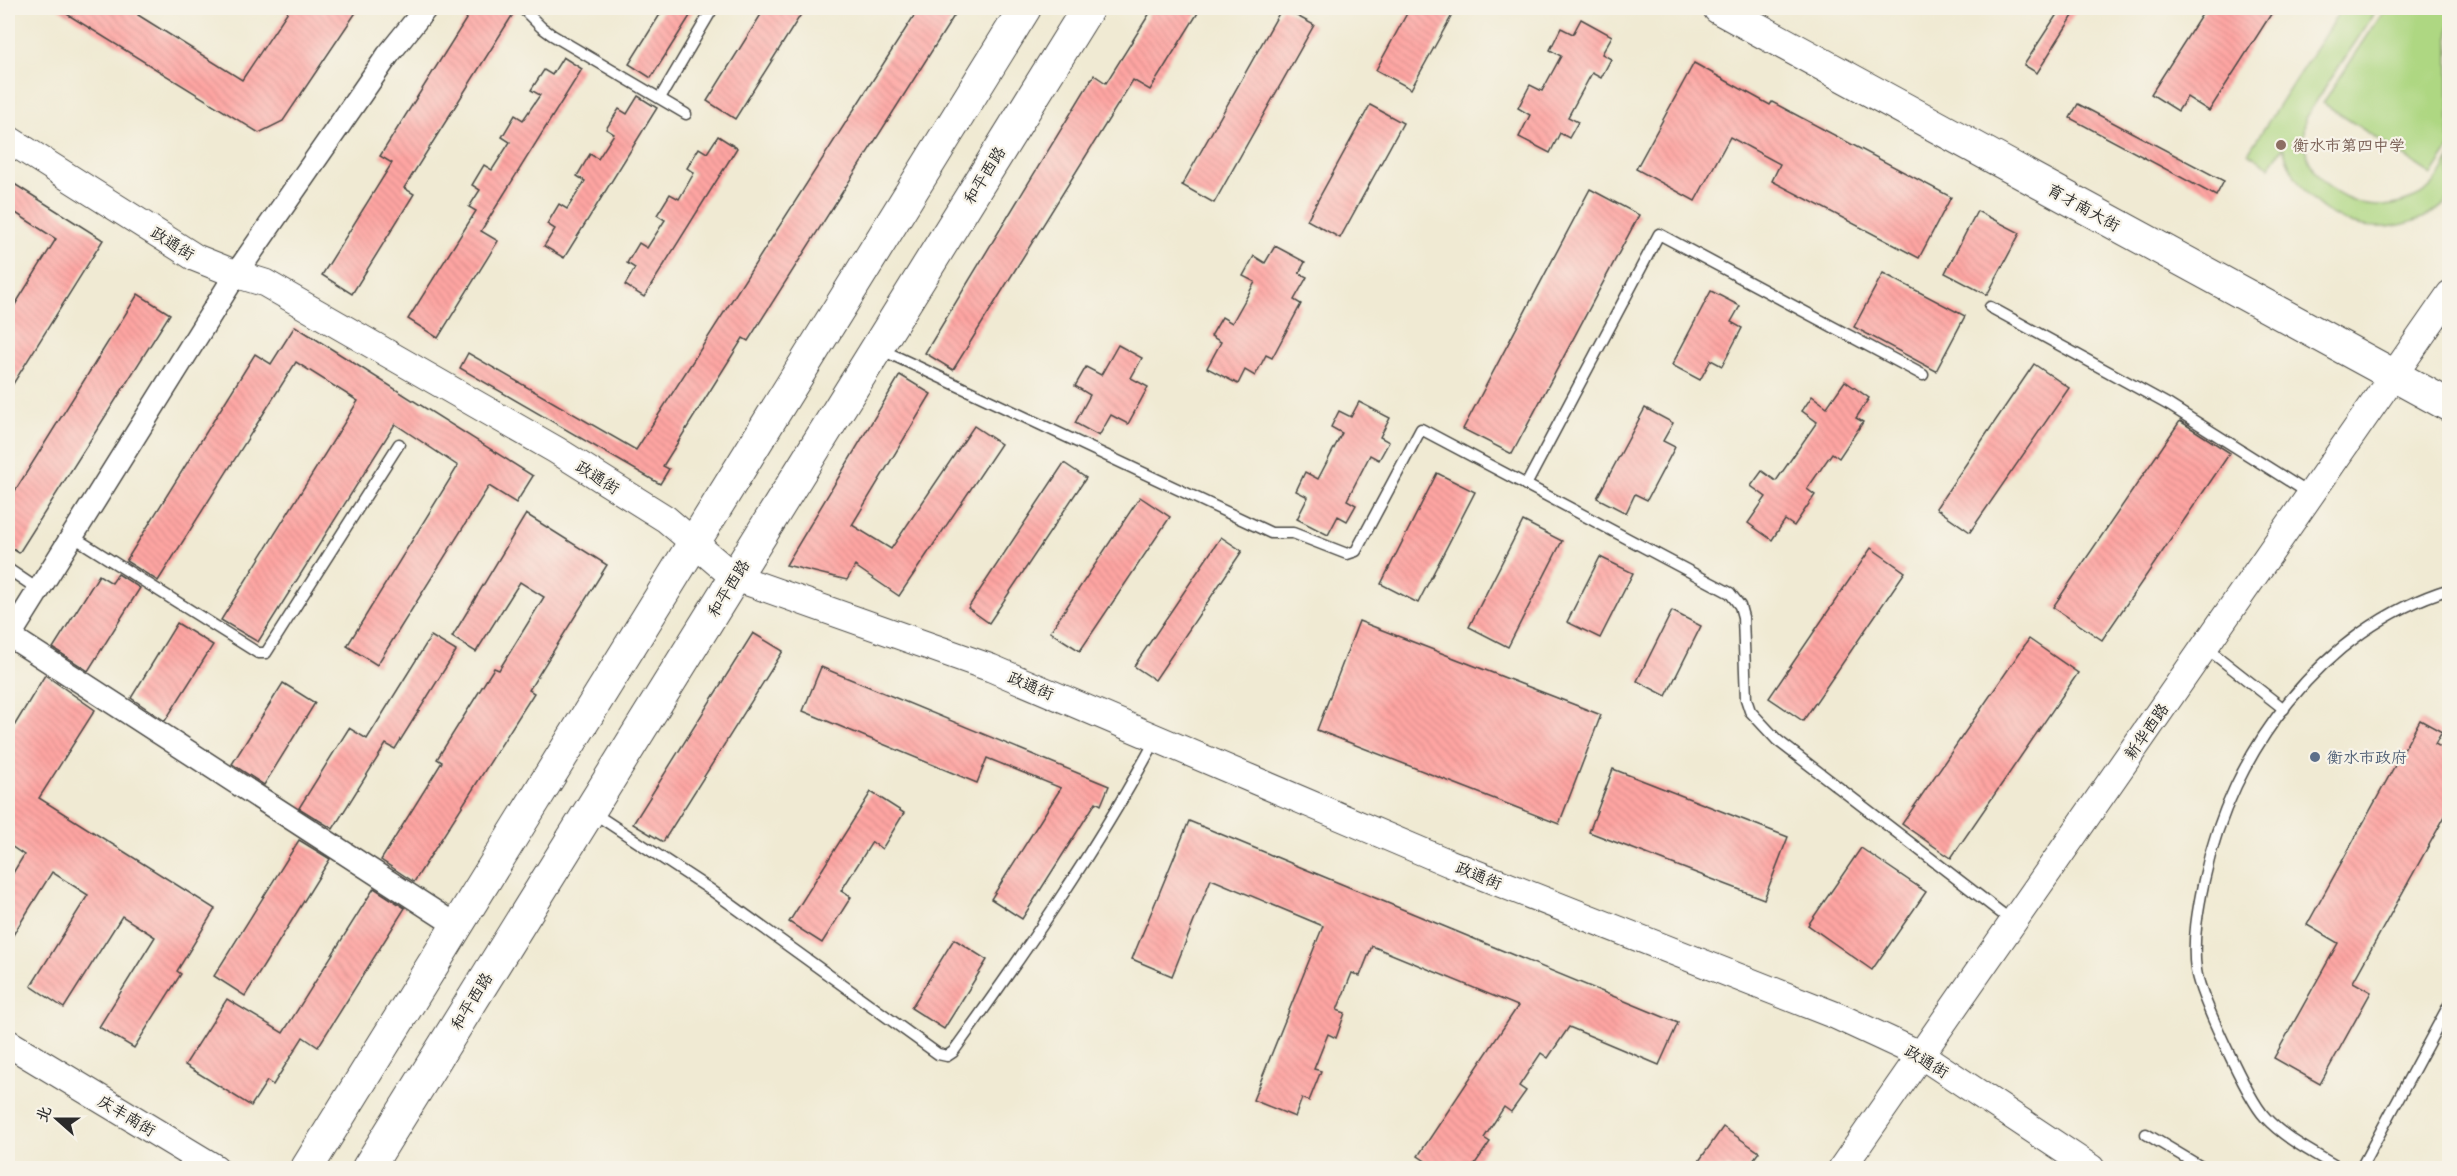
<svg xmlns="http://www.w3.org/2000/svg" width="2457" height="1176" viewBox="0 0 2457 1176" font-family="Pangolin,'LXGW WenKai TC',sans-serif">
<defs>
<pattern id="building-back-hatch" width="6" height="6" patternUnits="userSpaceOnUse" patternTransform="scale(1.5)"><rect width="6" height="6" fill="#fea5a2"/><path d="M-1 5l2 2M0 0l6 6M5-1l2 2" fill="none" stroke="#da8e8c"/></pattern>
</defs>
<rect width="100%" height="100%" fill="#f7f3e8"/>
<filter id="ink" filterUnits="userSpaceOnUse"><feTurbulence type="fractalNoise" baseFrequency=".0167" numOctaves="2"/><feDisplacementMap in="SourceGraphic" scale="12" xChannelSelector="R" yChannelSelector="G"/><feConvolveMatrix kernelMatrix="1 2 1 2 8 2 1 2 1" color-interpolation-filters="sRGB"/></filter>
<filter id="wash" filterUnits="userSpaceOnUse"><feTurbulence type="fractalNoise" baseFrequency=".008" numOctaves="4" result="noise"/><feDisplacementMap in="SourceGraphic" scale="24" xChannelSelector="R" yChannelSelector="G"/><feGaussianBlur stdDeviation="1.35" result="paint"/><feColorMatrix in="noise" values="0 0 0 0 0 0 0 0 0 0 0 0 0 0 0 0 0 1.4 0 .05"/><feComposite in="paint" operator="in"/></filter>
<g filter="url(#wash)">
<rect width="100%" height="100%" fill="#f0ead3"/>
<g fill="#aed782" stroke="#6c8156" stroke-width="1.5">
<path d="M2342 8H2378L2305 118C2304 130 2303 143 2307 155 2321 194 2364 215 2404 202 2414 199 2425 194 2432 186 2439 179 2444 168 2449 159V198C2441 210 2425 218 2411 222 2350 241 2299 205 2283 147L2269 167 2248 153Z"/>
<polygon points="2386,8 2449,8 2449,149 2432,175 2323,103"/>
</g>
<g id="blocks">
<g fill="url(#building-back-hatch)">
<polygon points="57,8 144,8 138,15 242,80 290,8 359,8 283,121 259,133"/>
<polygon points="473,8 515,8 515,11 404,188 414,194 352,294 322,275 392,163 380,156"/>
<polygon points="664,8 695,8 651,78 629,64"/>
<polygon points="765,8 805,8 735,119 707,101"/>
<polygon points="919,8 959,8 748,341 743,338 663,466 669,469 660,484 460,368 468,353 636,450"/>
<polygon points="1153,8 1201,8 1150,90 1133,80 953,370 925,353 1094,75 1106,83"/>
<polygon points="1282,8 1314,25 1214,203 1182,185"/>
<polygon points="1410,8 1456,8 1411,89 1376,70"/>
<polygon points="2061,8 2078,8 2037,73 2024,65"/>
<polygon points="2206,8 2275,8 2209,111 2187,97 2178,111 2151,94"/>
<polygon points="1581,19 1612,36 1602,54 1611,59 1601,78 1592,73 1568,117 1578,122 1569,138 1560,133 1550,153 1519,137 1530,115 1518,108 1530,85 1542,91 1561,56 1550,50 1561,28 1573,34"/>
<polygon points="563,57 582,69 481,231 498,241 438,338 408,319 476,211 469,207 480,190 472,185 484,165 492,170 510,142 502,137 515,115 523,120 540,95 531,90 544,70 552,75"/>
<polygon points="1694,63 1770,105 1772,102 1951,197 1919,258 1772,181 1780,164 1730,137 1695,201 1636,169"/>
<polygon points="638,96 657,108 564,258 544,246 555,229 547,224 559,204 567,209 585,181 577,176 590,154 598,159 614,134 606,129 619,109 627,114"/>
<polygon points="2078,104 2224,181 2216,196 2070,118"/>
<polygon points="1370,105 1403,123 1340,238 1307,220"/>
<polygon points="718,136 737,148 644,297 625,285 635,268 627,263 639,243 647,248 665,220 657,215 670,194 679,199 694,173 687,168 699,148 707,153"/>
<polygon points="8,180 103,240 8,392 8,316 56,239 8,208"/>
<polygon points="1590,189 1639,215 1512,454 1463,429"/>
<polygon points="1977,211 2020,233 1987,295 1945,273"/>
<polygon points="1275,246 1305,262 1299,273 1307,277 1294,300 1301,304 1272,358 1266,355 1255,376 1245,370 1238,384 1207,368 1221,342 1211,336 1222,317 1232,323 1255,282 1243,276 1254,256 1265,263"/>
<polygon points="1883,273 1965,316 1936,371 1854,327"/>
<polygon points="1711,291 1740,306 1731,322 1742,328 1722,366 1711,360 1700,380 1672,365"/>
<polygon points="138,294 170,314 19,553 8,546 8,502"/>
<polygon points="295,326 533,476 516,503 489,486 377,665 347,646 458,466 395,424 258,642 221,620 358,401 296,362 158,581 126,561 255,354 271,364"/>
<polygon points="1118,345 1142,358 1131,378 1148,387 1128,424 1111,415 1099,436 1075,423 1090,395 1075,386 1086,367 1101,375"/>
<polygon points="2034,364 2069,388 1970,532 1936,508"/>
<polygon points="900,375 931,394 852,525 891,549 974,426 1001,444 899,596 855,566 847,580 786,565"/>
<polygon points="1845,381 1869,398 1856,418 1863,422 1839,458 1832,453 1807,489 1815,495 1794,526 1785,520 1772,540 1748,523 1766,497 1751,486 1762,471 1776,481 1817,422 1802,411 1812,396 1827,407"/>
<polygon points="1359,402 1390,418 1380,437 1389,442 1379,460 1370,455 1347,500 1356,505 1347,521 1338,516 1328,535 1297,519 1308,497 1296,491 1305,472 1318,479 1342,433 1331,427 1339,411 1351,417"/>
<polygon points="1645,408 1673,423 1663,441 1675,447 1647,500 1635,494 1626,513 1597,498"/>
<polygon points="2180,421 2230,453 2102,640 2053,607"/>
<polygon points="1064,463 1086,478 989,623 968,608"/>
<polygon points="1437,473 1475,492 1418,603 1381,584"/>
<polygon points="1140,497 1170,517 1080,651 1050,632"/>
<polygon points="526,514 607,565 529,690 534,693 414,882 381,860 442,762 437,759 494,668 499,670 544,597 520,582 476,652 452,637"/>
<polygon points="1523,521 1562,541 1508,647 1469,627"/>
<polygon points="1221,537 1242,551 1155,680 1134,666"/>
<polygon points="1871,548 1905,572 1803,721 1769,698"/>
<polygon points="1600,557 1633,573 1600,638 1567,622"/>
<polygon points="118,574 140,588 88,671 53,648 99,575 112,583"/>
<polygon points="1672,611 1701,626 1666,696 1637,681"/>
<polygon points="1359,621 1601,715 1559,824 1317,730"/>
<polygon points="177,623 213,645 165,721 131,698"/>
<polygon points="753,633 783,651 663,842 633,824"/>
<polygon points="431,636 456,651 395,749 386,744 333,829 299,808 349,728 367,739"/>
<polygon points="2029,639 2078,673 1951,858 1902,824"/>
<polygon points="821,667 1109,786 1101,805 1096,802 1022,919 991,899 1061,788 987,758 977,783 803,711"/>
<polygon points="45,675 95,710 39,798 215,909 177,971 181,974 134,1048 99,1027 155,937 122,916 64,1008 31,986 88,895 52,872 8,943 8,881 24,855 8,844 8,736"/>
<polygon points="283,683 315,703 264,785 232,764"/>
<polygon points="2420,720 2442,732 2435,744 2450,752 2450,807 2353,982 2371,992 2320,1084 2274,1058 2338,943 2307,925"/>
<polygon points="1613,769 1788,837 1764,899 1589,832"/>
<polygon points="871,792 904,813 882,849 872,842 841,891 851,897 822,943 789,922"/>
<polygon points="1189,821 1678,1023 1659,1065 1569,1027 1548,1058 1541,1053 1519,1086 1526,1091 1511,1112 1504,1107 1484,1138 1490,1142 1472,1168 1436,1168 1418,1156 1518,1006 1372,946 1360,976 1352,973 1337,1010 1345,1013 1336,1038 1328,1034 1314,1069 1321,1071 1309,1101 1302,1098 1295,1117 1253,1100 1323,926 1211,879 1172,976 1132,959"/>
<polygon points="299,840 330,859 245,996 214,976"/>
<polygon points="1861,848 1926,892 1872,970 1808,925"/>
<polygon points="374,888 405,908 318,1047 303,1037 273,1085 267,1081 251,1106 185,1065 227,999 283,1033"/>
<polygon points="954,939 987,960 944,1029 911,1008"/>
<polygon points="1723,1127 1759,1152 1747,1168 1694,1168"/>
</g>
</g>
</g>
<g filter="url(#ink)">
<use href="#blocks" fill-opacity="0" stroke="#494844" stroke-width="1.5"/>
<g fill="none" stroke-linecap="round" stroke-linejoin="round">
<g stroke="#494844" stroke-width="13">
<g id="service">
<polyline points="522,8 541,27 552,35 686,114"/>
<polyline points="660,98 713,8"/>
<polyline points="1990,307 2169,405 2310,494"/>
<polyline points="880,349 1271,533 1293,533 1347,554 1356,551 1421,429 1730,593 1740,606 1743,617 1746,699 1750,711 1777,740 2013,922"/>
<polyline points="1526,485 1659,234 1923,375"/>
<polyline points="72,536 258,653 266,653 399,444"/>
<polyline points="8,569 39,590"/>
<polyline points="2205,647 2284,709"/>
<path d="M592 812 711 890 938 1054 947 1056 953 1052C1026 951 1097 849 1156 739"/>
<polyline points="2146,1134 2203,1168"/>
<path d="M2339 1168C2314 1153 2285 1139 2265 1117 2248 1099 2199 994 2196 970 2192 941 2198 908 2204 880 2231 752 2322 628 2450 589"/>
<polyline points="2361,1168 2450,1003"/>
</g>
</g>
<g stroke="#494844" stroke-width="25">
<g id="minor">
<polyline points="10,636 457,926"/>
<polyline points="8,639 236,274 388,55 426,8"/>
</g>
</g>
<g stroke="#494844" stroke-width="29">
<g id="tertiary">
<polyline points="8,139 196,258 236,274 265,283 556,450 666,519 734,577 991,668 1449,863 1837,1016 1921,1055 2091,1168"/>
<polyline points="8,1043 215,1168"/>
<polyline points="1842,1168 2450,294"/>
</g>
</g>
<g stroke="#494844" stroke-width="34">
<g id="secondary">
<polyline points="1719,8 2450,406"/>
<polyline points="307,1168 1025,8"/>
<polyline points="368,1168 1088,8"/>
</g>
</g>
<use href="#service" stroke="#fff" stroke-width="10"/>
<use href="#minor" stroke="#fff" stroke-width="22"/>
<use href="#tertiary" stroke="#fff" stroke-width="27"/>
<use href="#secondary" stroke="#fff" stroke-width="32"/>
</g>
</g>
<circle fill="#8d6e63" stroke="#f7f3e8" stroke-width="2" cx="2281" cy="145" r="6"/>
<circle fill="#5c6f8a" stroke="#f7f3e8" stroke-width="2" cx="2315" cy="757" r="6"/>
<g text-anchor="middle" stroke-width="4.5" stroke-linejoin="round" paint-order="stroke">
<g font-size="16" fill="#785e54" stroke="#f7f3e8" text-anchor="start">
<text x="2293" y="151">衡水市第四中学</text>
</g>
<g font-size="16" fill="#2b2b2b" stroke="#f7f3e8">
<text transform="translate(984 175) rotate(-58)" y="6">和平西路</text>
<text transform="translate(2084 207) rotate(29)" y="6">育才南大街</text>
<text transform="translate(173 243) rotate(32)" y="6">政通街</text>
<text transform="translate(598 477) rotate(32)" y="6">政通街</text>
<text transform="translate(728 588) rotate(-58)" y="6">和平西路</text>
<text transform="translate(1031 685) rotate(23)" y="6">政通街</text>
<text transform="translate(2146 731) rotate(-55)" y="6">新华西路</text>
<text transform="translate(1479 875) rotate(22)" y="6">政通街</text>
<text transform="translate(471 1001) rotate(-58)" y="6">和平西路</text>
<text transform="translate(1927 1061) rotate(31)" y="6">政通街</text>
<text transform="translate(127 1115) rotate(31)" y="6">庆丰南街</text>
</g>
<g font-size="16" fill="#4e5e75" stroke="#f7f3e8" text-anchor="start">
<text x="2327" y="763">衡水市政府</text>
</g>
</g>
<rect width="2457" height="1176" fill="none" stroke="#f7f3e8" stroke-width="30"/>
<g transform="translate(57 1119) rotate(291)" stroke="#f7f3e8" stroke-width="4.5" paint-order="stroke">
<path d="M0-4.5L10 22L0 15L-10 22Z" fill="#2b2b2b"/>
<text y="-9" font-size="16" font-weight="bold" text-anchor="middle" fill="#2b2b2b">北</text>
</g>
</svg>
